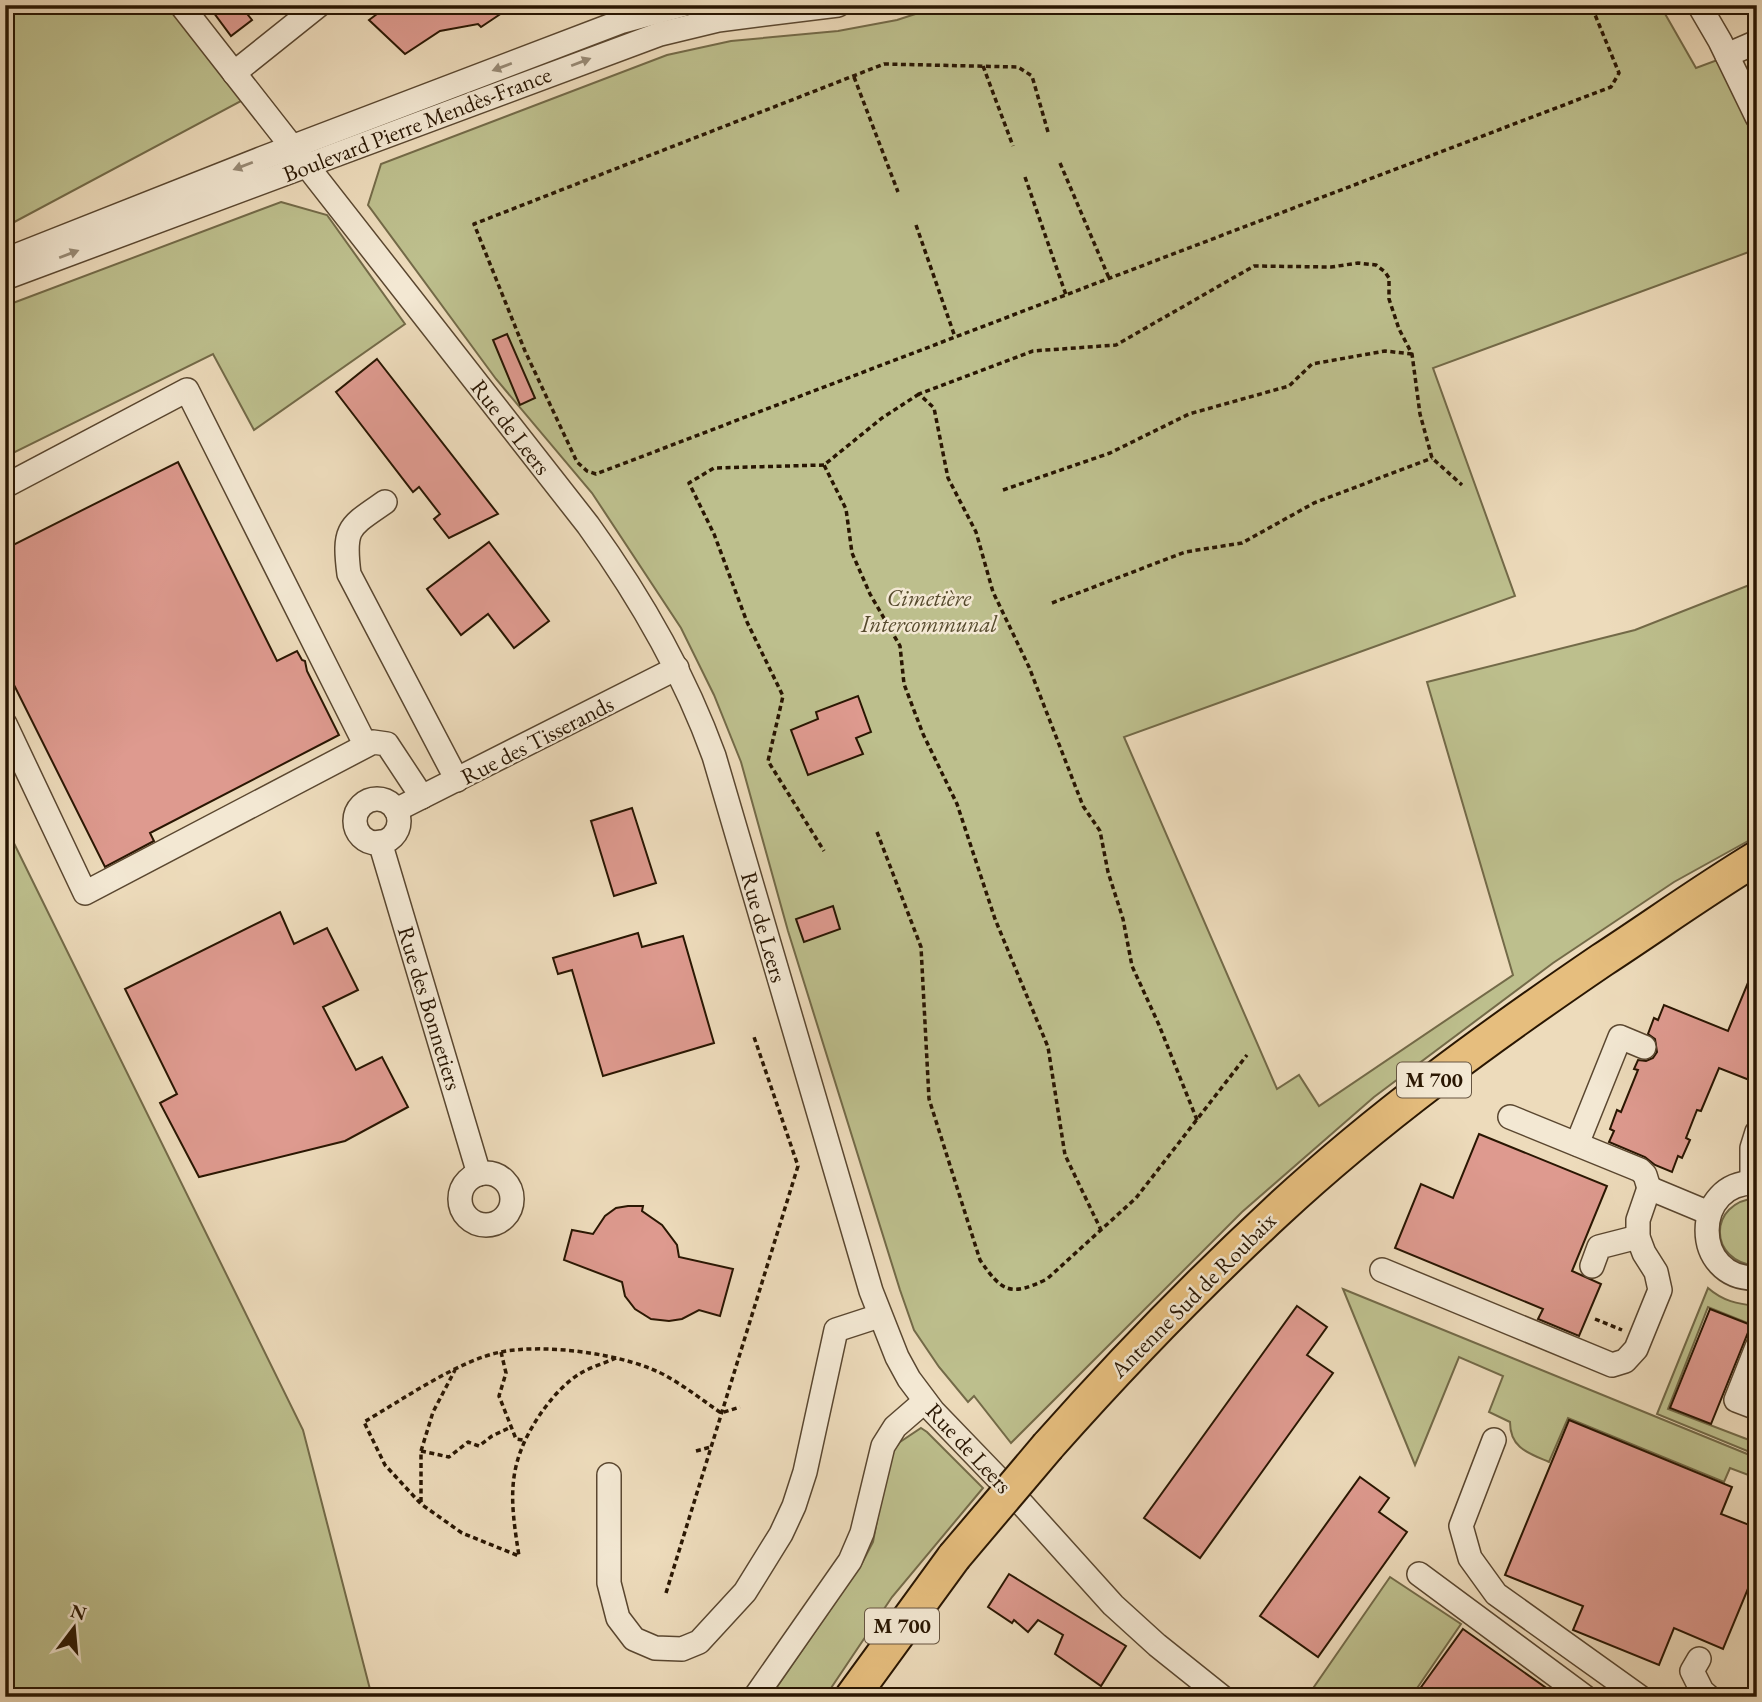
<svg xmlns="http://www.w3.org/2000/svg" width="1762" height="1702" viewBox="0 0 1762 1702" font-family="'EB Garamond',serif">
<rect width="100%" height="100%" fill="#eddbbb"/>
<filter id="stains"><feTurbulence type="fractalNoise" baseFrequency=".00286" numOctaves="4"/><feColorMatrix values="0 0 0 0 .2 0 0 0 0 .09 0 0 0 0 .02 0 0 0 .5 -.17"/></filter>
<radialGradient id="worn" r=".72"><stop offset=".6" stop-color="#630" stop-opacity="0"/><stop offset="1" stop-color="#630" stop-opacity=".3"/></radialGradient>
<g fill="#bdbf8d" stroke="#736a48" stroke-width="2">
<polygon points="5,5 167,5 243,100 5,227"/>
<polygon points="943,5 1660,5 1696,68 1720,59 1757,133 1757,249 1433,368 1515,596 1124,737 1277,1089 1299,1075 1319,1106 1513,975 1427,682 1635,630 1757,582 1757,836 1674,882 1553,963 1374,1097 1242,1212 1011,1443 974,1396 968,1402 939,1367 914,1330 900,1290 788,931 741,762 714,695 681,628 592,493 496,379 368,205 381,164 667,55 731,41 838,31 897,20"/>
<polygon points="281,202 327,215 405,324 254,430 213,354 5,457 5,306"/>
<polygon points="5,825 303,1430 372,1697 5,1697"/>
<path d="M1757 1198V1266C1708 1262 1707 1202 1757 1198Z"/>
<path d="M1708 1288C1723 1301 1737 1304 1757 1306L1755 1326 1708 1307 1668 1409 1757 1443V1455L1657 1414Z"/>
<path d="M1343 1289 1757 1458V1467H1755L1751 1476 1730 1468 1724 1482 1568 1418 1549 1462C1528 1453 1510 1448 1510 1422L1489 1412 1503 1376 1459 1357 1415 1465Z"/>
<polygon points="921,1428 927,1432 983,1488 892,1597 825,1697 770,1697 861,1565 873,1542 889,1456 900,1442"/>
<polygon points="1390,1577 1461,1624 1411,1697 1307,1697"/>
</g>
<g fill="#de9a8f" stroke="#291602" stroke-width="2">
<polygon points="208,5 240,5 252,20 231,36"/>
<polygon points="389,5 514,5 481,27 478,24 440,31 405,54 369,20"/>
<polygon points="507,334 535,398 520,405 493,340"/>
<polygon points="377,359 498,514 449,538 434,519 440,514 419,487 413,492 336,392"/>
<polygon points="178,462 277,661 297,651 302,660 305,661 307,671 339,735 150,833 154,841 105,867 5,667 5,549"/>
<polygon points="489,542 549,621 514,648 488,614 461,635 427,589"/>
<polygon points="858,696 871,732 856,738 863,754 808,775 791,730 818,719 816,712"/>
<polygon points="632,808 656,883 614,896 591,821"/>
<polygon points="833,906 840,929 804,942 796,919"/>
<polygon points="280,912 294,944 327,928 358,990 323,1007 356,1070 382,1057 408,1107 345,1141 199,1177 160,1103 177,1094 125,989"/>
<polygon points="638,933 642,947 683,936 714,1043 603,1076 572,970 558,974 553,958"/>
<polygon points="1757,961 1757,1083 1719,1068 1701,1111 1697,1110 1686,1138 1690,1140 1682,1158 1678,1156 1672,1172 1655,1165 1645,1157 1609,1142 1614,1131 1610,1129 1617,1110 1621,1112 1638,1070 1634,1069 1638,1060 1646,1061 1653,1058 1657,1052 1655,1039 1648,1034 1654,1018 1658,1020 1664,1005 1728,1031"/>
<polygon points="1479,1134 1607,1186 1572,1271 1601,1284 1579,1336 1538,1319 1543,1309 1395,1248 1421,1184 1453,1198"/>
<polygon points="628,1206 643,1206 642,1211 662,1225 677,1245 679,1257 733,1269 720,1316 699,1310 682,1319 669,1321 651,1319 635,1309 625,1296 622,1282 564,1260 572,1230 593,1234 605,1216 616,1208"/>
<polygon points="1297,1306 1327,1327 1307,1355 1333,1373 1200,1558 1144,1518"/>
<polygon points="1710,1309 1751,1325 1711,1424 1670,1408"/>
<polygon points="1569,1420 1732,1487 1721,1514 1757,1528 1757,1567 1723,1649 1674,1628 1659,1665 1573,1630 1583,1606 1505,1575"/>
<polygon points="1360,1477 1389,1498 1379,1512 1407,1532 1318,1657 1260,1616"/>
<polygon points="1009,1574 1126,1646 1101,1686 1055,1654 1063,1635 1038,1620 1028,1632 1014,1620 1012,1623 988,1607"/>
<polygon points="1463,1629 1559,1697 1414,1697"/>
</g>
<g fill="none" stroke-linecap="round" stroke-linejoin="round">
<g stroke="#5a4730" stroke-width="26">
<g id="minor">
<path d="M181 5 588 525C640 597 684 673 714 756L871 1291 897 1357 909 1379 933 1411 1013 1494 1113 1605 1157 1645 1222 1697"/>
<polyline points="1699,5 1720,41 1757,117"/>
<polyline points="1727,55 1757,42"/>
<polyline points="234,73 319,5"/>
<polyline points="5,260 263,158 620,22 682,5"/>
<polyline points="5,278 660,34 718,20 838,5"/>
<polyline points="5,486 187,390 365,744"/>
<path d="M385 502C349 527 343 527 349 574L457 780"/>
<polyline points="5,724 85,893 373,742 387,744 422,797"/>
<circle cx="377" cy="821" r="22"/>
<polyline points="396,810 677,668"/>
<polyline points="380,842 479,1174"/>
<polyline points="1510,1117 1640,1170 1645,1175 1649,1188"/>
<polyline points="1577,1144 1620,1037 1644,1047"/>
<circle cx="486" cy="1199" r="26"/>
<polyline points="1752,1182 1752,1148 1757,1132"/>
<path d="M1757 1183C1691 1179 1690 1281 1757 1278"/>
<polyline points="1592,1266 1599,1247 1638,1237"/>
<polyline points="1382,1270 1612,1365 1625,1361 1636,1349 1660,1290 1656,1272 1644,1253 1638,1237 1638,1220 1649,1188 1709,1213"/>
<polyline points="1757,1347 1736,1400 1757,1408"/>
<polyline points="1494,1440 1461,1526 1470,1558 1496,1594 1640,1697"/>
<polyline points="609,1475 609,1583 618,1618 634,1639 655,1648 682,1649 699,1642 745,1592 781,1534 794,1506 805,1472 836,1330 879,1316"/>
<polyline points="1419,1574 1585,1697"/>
<polyline points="1699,1659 1692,1671 1702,1691 1709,1697"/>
<polyline points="755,1697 850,1561 862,1533 883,1446 895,1427 925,1401"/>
</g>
</g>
<g stroke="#291602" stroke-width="37">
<g id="highway">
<path d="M1048 1446C1120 1365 1196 1286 1276 1212 1377 1118 1489 1037 1602 960 1654 926 1704 890 1757 858"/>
<polyline points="852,1697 954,1557"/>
</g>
</g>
<g stroke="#291602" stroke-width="3.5" stroke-dasharray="5 3.5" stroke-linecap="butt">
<polyline points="983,66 1013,146"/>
<polyline points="854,77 898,192"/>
<polyline points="1048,132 1032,76 1018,67 884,64 474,224 525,351 577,462 587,471 596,474 1611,87 1619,73 1591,5"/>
<polyline points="1060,163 1109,278"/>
<polyline points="1025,177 1066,295"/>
<polyline points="916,225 955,337"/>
<polyline points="919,394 882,418 824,465 846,509 852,553 870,594 900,646 904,684 923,734 957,804 995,919 1048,1047 1065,1155 1101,1230"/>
<polyline points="824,465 714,468 689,483 714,534 747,622 783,696 768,761 824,851"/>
<polyline points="1003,490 1110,453 1189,414 1289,386 1312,364 1385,351 1412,354"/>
<polyline points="1052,603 1185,552 1242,543 1314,503 1432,458"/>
<path d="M877 832 921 947 929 1099 980 1260C1002 1292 1010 1297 1047 1279L1136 1198 1247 1055"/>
<polyline points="1197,1120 1159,1025 1132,966 1123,919 1108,872 1100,831 1083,806 1029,667 993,592 976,532 948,478 934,408 919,394 1033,351 1116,345 1254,266 1331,267 1358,263 1376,265 1385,272 1389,278 1389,299 1399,329 1412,354 1420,414 1432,458 1462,485"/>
<polyline points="1595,1319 1622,1330"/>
<polyline points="501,1352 506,1373 499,1396 516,1439 523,1440"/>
<path d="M616 1358C605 1363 591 1367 581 1373 564 1383 550 1400 539 1416 506 1466 510 1499 519 1556L462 1533 421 1504 385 1465 364 1422C402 1400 459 1360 501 1352 545 1343 629 1354 668 1377 687 1388 704 1401 721 1413L740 1407"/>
<polyline points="421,1451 449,1457 468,1442 479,1446 492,1436 511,1427"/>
<polyline points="696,1451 711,1447"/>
<polyline points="421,1502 421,1451 433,1412 455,1370"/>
<polyline points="666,1593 798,1166 753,1034"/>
</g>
<use href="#minor" stroke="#f3e8d3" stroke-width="23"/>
<use href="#highway" stroke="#e6be7e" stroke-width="33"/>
<g stroke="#291602" stroke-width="37" stroke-linecap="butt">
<polyline id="highway-bridge" points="954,1557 1048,1446"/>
</g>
<use href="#highway-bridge" stroke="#e6be7e" stroke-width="33"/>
</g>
<defs><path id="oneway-solid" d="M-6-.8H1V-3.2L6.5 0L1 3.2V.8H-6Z" transform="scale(1.75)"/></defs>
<g fill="#988a75">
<use href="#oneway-solid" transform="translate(581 62) rotate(-21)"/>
<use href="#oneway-solid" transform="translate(502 67) rotate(159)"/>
<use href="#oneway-solid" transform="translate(243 166) rotate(159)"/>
<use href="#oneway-solid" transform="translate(69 254) rotate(-21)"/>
</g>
<g text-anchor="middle" stroke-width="5" stroke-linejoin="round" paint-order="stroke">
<g fill="#f3e8d3" stroke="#665541" stroke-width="2">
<rect x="1397" y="1062.5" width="74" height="35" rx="5"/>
<rect x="865" y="1608.5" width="74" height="35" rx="5"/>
</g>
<g font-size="21" font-weight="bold" fill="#291602">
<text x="1434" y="1087">M 700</text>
<text x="902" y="1633">M 700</text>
</g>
<g font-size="23" fill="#291602" stroke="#f3e8d3">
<text transform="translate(417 124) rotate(-21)" y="8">Boulevard Pierre Mendès-France</text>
<text transform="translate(511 427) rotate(52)" y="8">Rue de Leers</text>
<text transform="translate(537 740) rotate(-27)" y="8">Rue des Tisserands</text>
<text transform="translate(764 927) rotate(74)" y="8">Rue de Leers</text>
<text transform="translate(430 1008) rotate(73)" y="8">Rue des Bonnetiers</text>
<text transform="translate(1193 1295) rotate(-45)" y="8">Antenne Sud de Roubaix</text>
<text transform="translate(969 1448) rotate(47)" y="8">Rue de Leers</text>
</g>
<g font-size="23" font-style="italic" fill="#55492c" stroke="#f3e8d3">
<text x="929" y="606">Cimetière<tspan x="929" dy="26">Intercommunal</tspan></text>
</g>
</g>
<rect width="1762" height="1702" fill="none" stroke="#eddbbb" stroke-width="28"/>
<rect x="7" y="7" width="1748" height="1688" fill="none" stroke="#291602" stroke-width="3.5"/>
<rect x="14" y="14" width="1734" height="1674" fill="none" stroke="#291602" stroke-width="2"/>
<g transform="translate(74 1628) rotate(16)" stroke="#f3e8d3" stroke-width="5" paint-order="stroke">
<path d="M0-5L12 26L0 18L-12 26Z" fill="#291602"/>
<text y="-10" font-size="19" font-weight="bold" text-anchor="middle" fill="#291602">N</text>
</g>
<rect width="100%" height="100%" filter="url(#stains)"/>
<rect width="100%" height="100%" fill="url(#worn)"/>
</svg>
